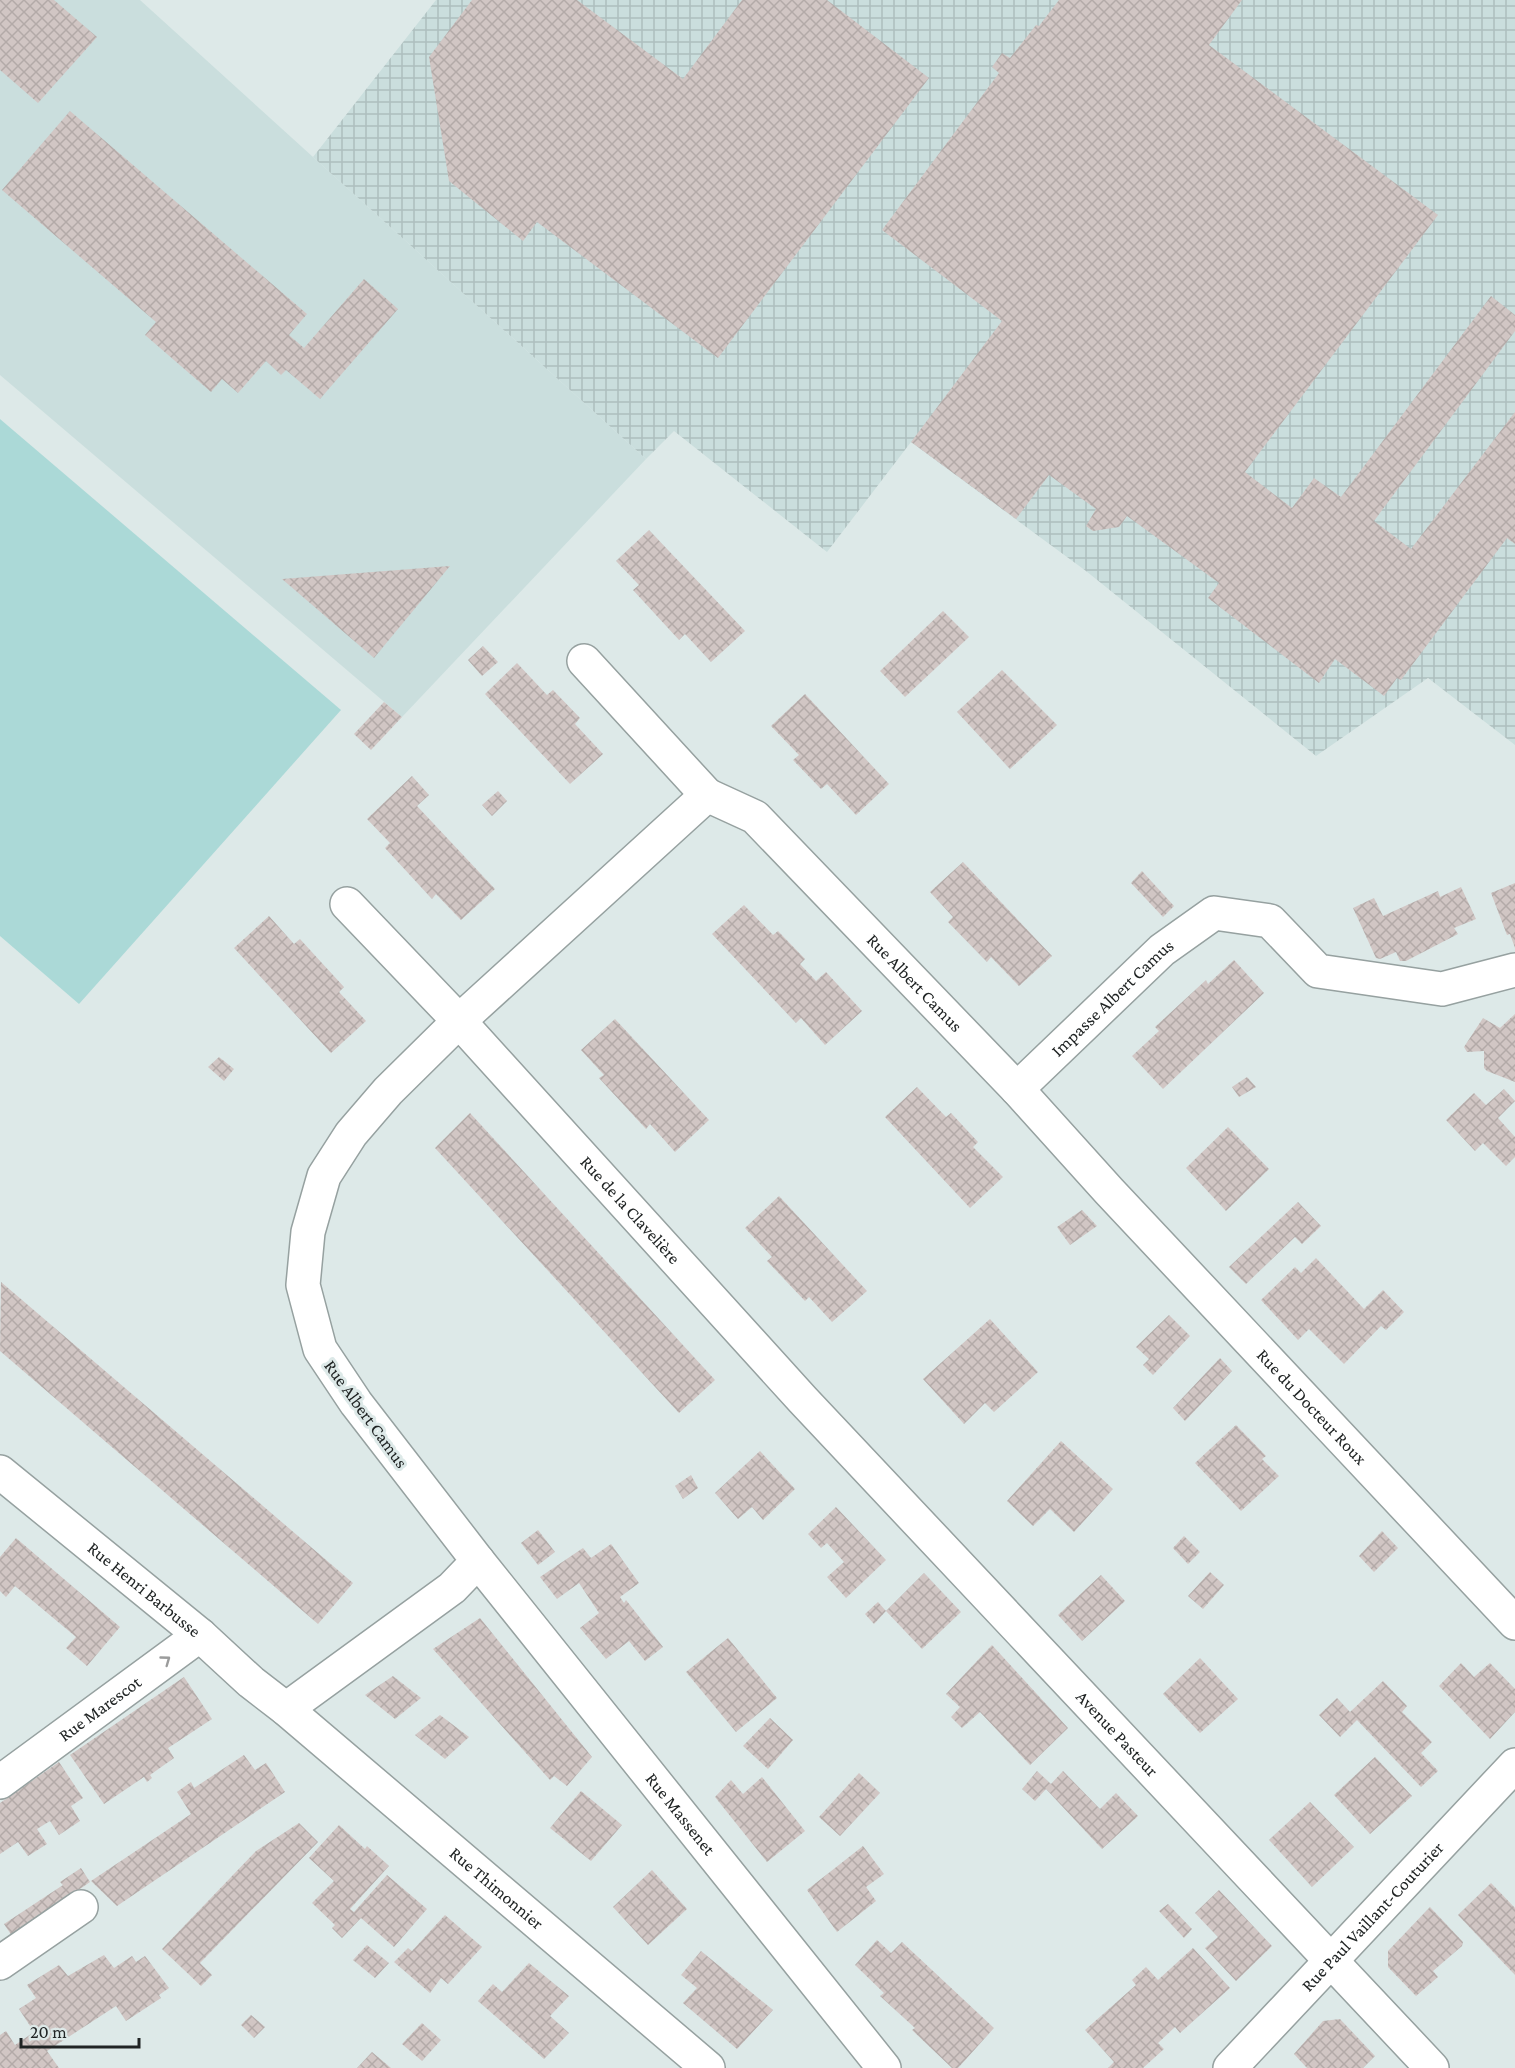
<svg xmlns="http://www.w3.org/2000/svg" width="1515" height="2068" viewBox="0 0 1515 2068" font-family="'Crimson Pro',serif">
<defs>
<pattern id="industrial-grid" width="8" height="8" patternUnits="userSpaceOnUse" patternTransform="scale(1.5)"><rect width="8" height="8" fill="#cadedd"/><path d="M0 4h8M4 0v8" fill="none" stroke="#adbebe"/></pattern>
<pattern id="building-cross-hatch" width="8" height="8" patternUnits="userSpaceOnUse" patternTransform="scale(1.5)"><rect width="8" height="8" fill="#d1c6c4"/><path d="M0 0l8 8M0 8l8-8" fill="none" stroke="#b3aaa8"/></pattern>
</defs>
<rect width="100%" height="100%" fill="#dde9e8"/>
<polygon fill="#cadedd" points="0,0 140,0 646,459 402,717 0,375"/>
<polygon fill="url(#industrial-grid)" points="436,0 1515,0 1515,745 1428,678 1316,756 1086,571 911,442 827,552 674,431 646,459 313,157"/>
<polygon fill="#abd9d7" points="0,419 341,710 79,1004 0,936"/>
<g fill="url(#building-cross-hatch)">
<polygon points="0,0 54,0 97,37 38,103 0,70"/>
<polygon points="472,0 577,0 683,79 742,0 827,0 929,78 718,358 537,222 523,241 449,181 429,57"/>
<polygon points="1059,0 1242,0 1209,45 1438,215 1245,472 1292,508 1314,478 1341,497 1491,296 1515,315 1515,331 1374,521 1411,549 1515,412 1515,544 1507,538 1401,680 1397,678 1384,696 1335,659 1319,683 1208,598 1219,583 1127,516 1119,527 1093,531 1086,526 1096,509 1049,475 1016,519 911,442 1002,321 882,230 999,73 992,67 1002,53 1010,58 1036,25 1039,26"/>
<polygon points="70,111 307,314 289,335 304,348 364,279 398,309 320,399 286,370 281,375 266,361 238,393 222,379 211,392 145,335 156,322 2,190"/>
<polygon points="649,530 745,631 711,662 685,634 679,640 633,590 639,585 616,561"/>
<polygon points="450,566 374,658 282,579"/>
<polygon points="943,611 969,637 905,697 880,671"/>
<polygon points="483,646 498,662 482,676 468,660"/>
<polygon points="517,663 547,695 553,690 580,718 575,724 603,754 570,784 485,694"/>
<polygon points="1002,670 1057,725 1010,769 957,712"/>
<polygon points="805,694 889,784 856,815 827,784 821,789 793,760 799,755 771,726"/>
<polygon points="384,702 402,717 371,750 354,734"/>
<polygon points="412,776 429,795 417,806 495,889 461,920 436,894 432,899 385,848 390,843 367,819"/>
<polygon points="498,791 507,801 492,816 482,805"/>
<polygon points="963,862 1052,956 1019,986 991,957 987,962 948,922 953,917 930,892"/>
<polygon points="1142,871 1174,906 1163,917 1131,883"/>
<polygon points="1515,883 1515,948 1510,934 1507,935 1491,893"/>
<polygon points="1461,887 1476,919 1454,928 1458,934 1406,961 1400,961 1396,952 1380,959 1376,958 1353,908 1374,898 1383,916 1438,891 1440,897"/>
<polygon points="744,905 773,935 778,931 805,959 800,964 816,981 826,972 862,1011 825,1045 801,1018 796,1023 712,934"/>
<polygon points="269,916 294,944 300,939 321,962 344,987 339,992 366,1021 331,1053 234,948"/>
<polygon points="1234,960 1264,993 1163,1089 1132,1056 1159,1031 1155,1027 1206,980 1208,984"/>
<polygon points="1515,1014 1515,1082 1487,1071 1484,1068 1484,1051 1467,1052 1464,1047 1483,1018 1500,1028"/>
<polygon points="615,1019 709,1120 675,1152 650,1124 646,1129 599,1078 604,1075 581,1050"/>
<polygon points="219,1057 234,1069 224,1081 208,1067"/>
<polygon points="1247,1077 1256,1087 1239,1097 1232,1087"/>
<polygon points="917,1087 946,1117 951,1113 964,1127 978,1142 973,1147 1003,1177 970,1208 885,1117"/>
<polygon points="1504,1089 1515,1101 1498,1118 1515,1137 1515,1157 1506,1166 1483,1143 1475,1151 1446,1120 1474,1093 1486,1105"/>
<polygon points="470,1113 715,1380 679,1413 435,1148"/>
<polygon points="1228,1127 1269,1169 1226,1211 1186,1168"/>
<polygon points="779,1196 867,1291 832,1322 809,1297 805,1301 767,1261 772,1257 745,1228"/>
<polygon points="1298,1202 1321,1226 1302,1244 1295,1237 1246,1284 1229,1267"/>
<polygon points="1082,1210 1097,1226 1070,1245 1057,1227"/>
<polygon points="1316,1258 1364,1309 1383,1290 1404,1312 1386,1330 1381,1326 1344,1364 1309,1329 1298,1340 1261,1300 1295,1267 1301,1273"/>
<polygon points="1,1282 353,1583 318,1624 0,1351"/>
<polygon points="1169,1315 1190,1336 1153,1375 1143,1365 1149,1359 1136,1347"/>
<polygon points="990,1319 1038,1372 994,1412 985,1403 964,1424 923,1379"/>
<polygon points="1220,1358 1232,1371 1185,1421 1173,1408"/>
<polygon points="1236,1425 1266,1456 1262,1459 1279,1476 1241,1511 1195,1463"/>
<polygon points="1061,1441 1113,1489 1074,1532 1050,1509 1033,1526 1007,1501"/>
<polygon points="760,1451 795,1489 763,1520 752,1507 738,1519 715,1493"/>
<polygon points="691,1475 698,1488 683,1499 675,1486"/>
<polygon points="836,1507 886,1560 846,1598 827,1577 844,1562 827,1543 821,1548 808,1534"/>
<polygon points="538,1530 555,1552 538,1565 521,1543"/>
<polygon points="1382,1531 1398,1548 1374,1572 1359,1556"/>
<polygon points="1184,1536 1200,1552 1188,1564 1173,1548"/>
<polygon points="16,1538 120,1627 87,1666 66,1648 76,1637 15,1586 6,1597 0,1591 0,1557"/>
<polygon points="611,1544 639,1583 620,1597 624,1603 626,1600 663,1647 645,1661 629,1641 606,1659 580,1628 599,1613 579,1583 557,1599 540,1577 583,1548 591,1558"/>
<polygon points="1210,1572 1224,1585 1203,1609 1188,1596"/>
<polygon points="924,1573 961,1612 922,1649 886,1611"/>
<polygon points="1101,1575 1125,1601 1082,1641 1058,1615"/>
<polygon points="878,1602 886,1611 874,1624 865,1614"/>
<polygon points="480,1618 592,1757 567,1786 554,1776 550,1780 433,1649"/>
<polygon points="728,1638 777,1698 736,1732 686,1672"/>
<polygon points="992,1645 1068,1728 1030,1765 980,1712 962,1728 951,1717 960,1707 946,1694"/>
<polygon points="1200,1658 1238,1699 1200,1733 1163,1694"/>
<polygon points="1461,1663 1474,1677 1490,1663 1515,1689 1515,1712 1490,1739 1439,1686"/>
<polygon points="393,1676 421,1698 395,1719 365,1695"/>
<polygon points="184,1677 212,1719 168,1748 174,1758 150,1775 152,1778 147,1782 144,1777 104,1804 70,1755"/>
<polygon points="1383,1681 1407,1706 1402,1712 1432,1742 1421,1753 1438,1771 1421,1787 1357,1720 1340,1737 1319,1715 1337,1698 1350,1712"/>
<polygon points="440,1715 469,1737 445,1759 415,1735"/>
<polygon points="770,1718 793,1740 768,1769 743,1746"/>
<polygon points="244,1755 255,1770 266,1763 285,1792 117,1906 91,1881 191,1814 177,1792 191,1782 194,1788"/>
<polygon points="1375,1757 1412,1796 1370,1834 1334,1795"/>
<polygon points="59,1762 83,1798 71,1806 80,1821 59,1835 50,1821 37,1829 47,1844 28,1856 18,1842 0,1854 0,1803"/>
<polygon points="1037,1771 1051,1784 1063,1771 1100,1809 1116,1793 1138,1816 1102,1849 1046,1789 1035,1801 1022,1789"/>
<polygon points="859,1773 880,1793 840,1836 819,1817"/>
<polygon points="762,1777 805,1831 767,1862 715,1797 731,1780 743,1794"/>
<polygon points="581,1791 622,1825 591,1861 550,1828"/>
<polygon points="1310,1802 1354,1847 1312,1887 1269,1840"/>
<polygon points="299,1823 318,1842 200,1963 212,1975 201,1986 162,1949 256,1851"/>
<polygon points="339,1825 365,1849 367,1846 389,1866 350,1909 354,1912 387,1875 427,1909 394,1947 361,1918 342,1938 332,1928 335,1925 312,1903 334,1881 309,1858"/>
<polygon points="863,1846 884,1874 866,1887 876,1901 837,1932 807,1890"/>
<polygon points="81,1868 90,1882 12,1936 4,1924 63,1885 60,1882"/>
<polygon points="652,1870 687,1909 648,1945 613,1907"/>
<polygon points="1491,1883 1515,1908 1515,1975 1458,1915"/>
<polygon points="1219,1890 1272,1946 1236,1981 1205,1948 1218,1937 1195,1913"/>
<polygon points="1168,1904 1192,1929 1184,1938 1159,1911"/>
<polygon points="1430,1907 1463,1942 1462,1946 1433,1971 1438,1977 1416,1996 1388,1967 1388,1951"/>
<polygon points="445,1915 482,1947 448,1984 441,1978 430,1993 394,1962 408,1948 412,1951"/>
<polygon points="877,1940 891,1953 902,1942 994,2028 958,2068 952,2068 912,2030 915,2028 880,1996 884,1993 855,1965"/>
<polygon points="367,1945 389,1963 375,1978 353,1960"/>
<polygon points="1193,1948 1230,1988 1180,2033 1175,2027 1158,2043 1164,2049 1143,2068 1108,2068 1114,2062 1085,2030 1136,1985 1132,1980 1146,1967 1158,1980"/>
<polygon points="701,1951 773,2010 737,2049 683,2003 697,1988 681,1975"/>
<polygon points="104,1955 114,1968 132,1956 136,1962 145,1956 169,1988 159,1995 161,1998 126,2021 116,2006 47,2051 59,2068 0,2068 0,2035 6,2031 15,2045 34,2032 19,2009 36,1998 27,1985 59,1965 68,1976"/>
<polygon points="529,1963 569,1996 550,2016 569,2033 544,2059 478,2001 493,1984 502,1992"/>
<polygon points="251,2015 265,2027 254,2038 241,2025"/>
<polygon points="1340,2019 1375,2056 1363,2068 1307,2068 1294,2054 1323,2021"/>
<polygon points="422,2023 441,2040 422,2061 402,2044"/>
<polygon points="372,2052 391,2068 357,2068"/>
</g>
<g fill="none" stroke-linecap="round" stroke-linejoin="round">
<g stroke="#96a1a0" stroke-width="36">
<g id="minor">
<polyline points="584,661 707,795"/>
<path id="s1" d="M347 904 459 1021 803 1400 1432 2068"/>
<path id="s2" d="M1017 1089 1162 950 1214 913 1270 921 1318 971 1442 989 1515 970"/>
<path id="s3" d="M0 1472 200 1635 251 1682 286 1709 708 2068"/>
<path id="s4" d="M478 1561 884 2068"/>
<path id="s5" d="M286 1709 452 1588 478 1561 356 1403 320 1349 303 1285 308 1232 324 1176 351 1134 388 1091 459 1021 707 795 755 817 1017 1089 1109 1191 1515 1623"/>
<path id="s6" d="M0 1782 200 1635"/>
<polyline points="0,1963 81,1907"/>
<path id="s7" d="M1230 2068 1515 1765"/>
</g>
</g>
<use href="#minor" stroke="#fff" stroke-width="33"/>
</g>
<defs><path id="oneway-chevron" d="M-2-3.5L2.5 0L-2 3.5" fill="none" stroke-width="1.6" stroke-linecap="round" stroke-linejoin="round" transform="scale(1.5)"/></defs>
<use stroke="#9b9c9c" href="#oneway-chevron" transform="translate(166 1660) rotate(-36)"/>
<g text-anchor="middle" stroke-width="6" stroke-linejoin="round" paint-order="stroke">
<g font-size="18" fill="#202424" stroke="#dde9e8">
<text dy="6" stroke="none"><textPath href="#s5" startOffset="1510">Rue Albert Camus</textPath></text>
<text dy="6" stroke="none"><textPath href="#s2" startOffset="132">Impasse Albert Camus</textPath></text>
<text dy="6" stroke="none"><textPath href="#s1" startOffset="417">Rue de la Clavelière</textPath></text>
<text dy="6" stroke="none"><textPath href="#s5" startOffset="2091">Rue du Docteur Roux</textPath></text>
<text transform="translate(366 1414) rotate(54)" y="6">Rue Albert Camus</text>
<text dy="6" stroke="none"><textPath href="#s3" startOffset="186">Rue Henri Barbusse</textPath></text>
<text dy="6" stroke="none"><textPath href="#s6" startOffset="124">Rue Marescot</textPath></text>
<text dy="6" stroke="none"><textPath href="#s1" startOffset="1132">Avenue Pasteur</textPath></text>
<text dy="6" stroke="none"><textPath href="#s4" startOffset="324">Rue Massenet</textPath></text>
<text dy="6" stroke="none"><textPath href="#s3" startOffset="648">Rue Thimonnier</textPath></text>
<text dy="6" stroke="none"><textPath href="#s7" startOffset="208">Rue Paul Vaillant-Couturier</textPath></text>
</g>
</g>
<path d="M21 2038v9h118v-9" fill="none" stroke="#202424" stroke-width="3"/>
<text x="30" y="2038" font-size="18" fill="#202424" stroke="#dde9e8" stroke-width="4.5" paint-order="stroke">20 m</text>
</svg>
